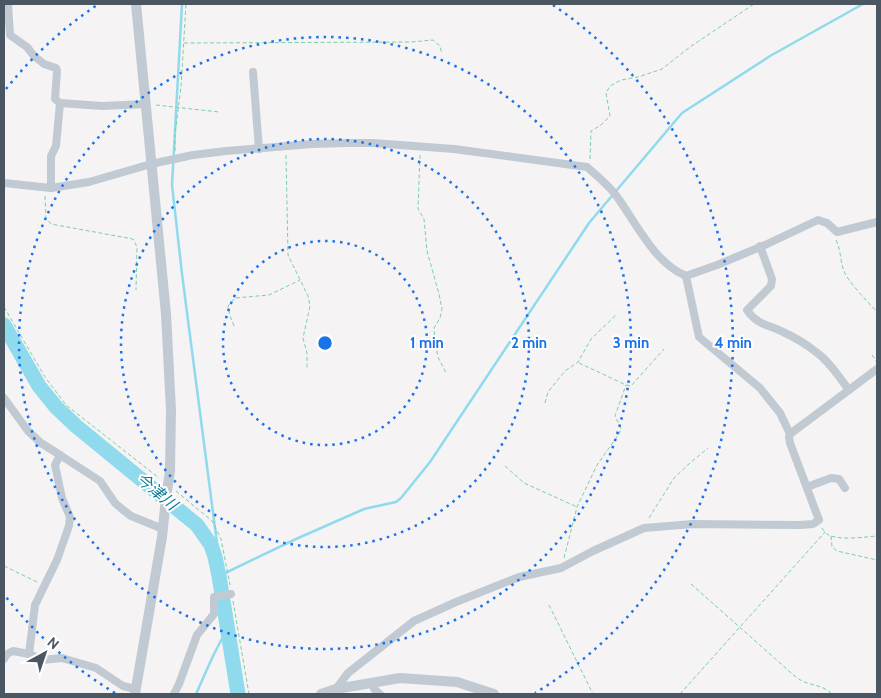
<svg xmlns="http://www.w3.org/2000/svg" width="881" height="698" viewBox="0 0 881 698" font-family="Cabin,'Noto Sans JP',sans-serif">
<rect width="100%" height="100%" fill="#f5f3f3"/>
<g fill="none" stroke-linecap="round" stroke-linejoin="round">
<g stroke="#90daee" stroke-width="2.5">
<polyline points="182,4 172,185 182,274 218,551 224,575"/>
<polyline points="219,576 296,539 364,509 396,502 401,498 430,462 589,223 682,113 770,56 863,4"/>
<polyline points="196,694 213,656 228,627"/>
</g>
<polyline stroke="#90daee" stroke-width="15" points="4,325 39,386 56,407 76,426 197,525 211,545 215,557 219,576 238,694"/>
<g stroke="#7ad0a6" stroke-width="1" stroke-dasharray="4 2.5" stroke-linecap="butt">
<polyline points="184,43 411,42 433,40 440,46 442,54"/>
<polyline points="156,105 219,112"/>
<polyline points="175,151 175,134 181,87 186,4"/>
<polyline points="286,155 288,255 308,296 310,306 303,338 307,353 307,368"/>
<polyline points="420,155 418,209 424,219 427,251 439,294 442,309 440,318 434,328 435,342 438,357 446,373"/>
<polyline points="590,159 591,131 601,125 610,116 606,93 610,86 621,80 638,77 662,69 690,47 754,4"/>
<polyline points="45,196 46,218 51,224 133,239 137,247 136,290"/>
<path d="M836 240C841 250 840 261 844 271 847 281 869 303 877 312"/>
<polyline points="4,307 45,377 66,405 159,478"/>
<polyline points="234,326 230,316 228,306 235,298 269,295 300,280"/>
<polyline points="872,355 876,361"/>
<polyline points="579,363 626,385 631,386 664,349"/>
<polyline points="545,403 548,392 565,371 578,362 591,339 617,314"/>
<polyline points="505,466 524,483 577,507"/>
<polyline points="176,491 212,521 221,539 230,585"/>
<polyline points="649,518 674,478 690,463 708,448"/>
<path d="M822 528C823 530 826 533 827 534 836 541 866 537 877 536"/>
<polyline points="831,536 832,547 837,551 877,560"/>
<polyline points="564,558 577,507 597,465 619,434 621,428 615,416 626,385"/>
<polyline points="4,566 37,582"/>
<path d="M691 584 789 671C793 675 797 678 802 681 813 686 823 685 832 694"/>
<polyline points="233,601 249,694"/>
<polyline points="549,605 593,694"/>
<polyline points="680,694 825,532"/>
</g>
<g stroke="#c1cad2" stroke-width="8">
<polyline points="8,4 10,35 27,47 34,56 44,64 56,68 57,71 55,99 60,103 56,146 51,156 51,188"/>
<polyline points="253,72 259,149"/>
<polyline points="60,103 102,106 146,104"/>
<path d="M4 183 51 188 89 182 151 164 193 155 226 151 312 144 347 143H373L454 149 587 167C597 176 607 184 615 194 636 222 653 262 686 276L717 265 765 245 818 220 827 223 837 232 877 222"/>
<path d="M760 246 772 279 771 286 747 310C758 326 768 324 783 332 794 337 806 344 816 352 829 361 839 377 849 390"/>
<polyline points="4,398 28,431 41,443 60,455 55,465 62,498 70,517 69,526 57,560 35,605 29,654"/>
<polyline points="790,434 877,369"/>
<polyline points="60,455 100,481 115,503 122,509 131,516 163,529"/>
<polyline points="807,487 831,478 839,479 845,488"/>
<polyline points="4,659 7,654 13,651 29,654 42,660 62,658 96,668 123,686 135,689"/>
<polyline points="372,682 374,689 380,694"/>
<polyline points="336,689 348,673 414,621 456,602 519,577 561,568 593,551 644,528 693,524 800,525 813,524 819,520 790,443 789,437 790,434 780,413 760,388 699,337 686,276"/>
<polyline points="174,694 179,684 197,635 214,614 214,597 231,594"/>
</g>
<g stroke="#c1cad2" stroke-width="10">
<polyline points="135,694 162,537 166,498 170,471 171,410 166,314 136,4"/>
<polyline points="321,694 336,689 400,678 457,682 494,694"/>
</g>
</g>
<g fill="none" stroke="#1a73e8" stroke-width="2.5" stroke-dasharray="2.5 5">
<circle cx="325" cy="343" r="102"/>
<circle cx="325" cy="343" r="204"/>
<circle cx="325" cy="343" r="306"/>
<path d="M115 693A408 408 0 0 1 6 597M6 89A408 408 0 0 1 97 5M553 5A408 408 0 0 1 535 693"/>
</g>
<g text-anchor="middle" stroke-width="4" stroke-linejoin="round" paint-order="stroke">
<g font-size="16" font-style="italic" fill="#0c7c9b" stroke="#fff">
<text transform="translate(157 491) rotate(40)" y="6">今津川</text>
</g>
</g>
<circle cx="325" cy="343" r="8" fill="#1a73e8" stroke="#fff" stroke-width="2.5"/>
<g font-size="15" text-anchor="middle" font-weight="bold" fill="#1a73e8" stroke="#fff" stroke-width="4" stroke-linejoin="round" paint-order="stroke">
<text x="427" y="348">1 min</text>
<text x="529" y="348">2 min</text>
<text x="631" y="348">3 min</text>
<text x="733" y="348">4 min</text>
</g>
<rect width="881" height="698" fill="none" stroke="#4a5661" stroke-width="10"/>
<g transform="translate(45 653) rotate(40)" stroke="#ffffff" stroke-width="4" paint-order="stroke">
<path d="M0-4L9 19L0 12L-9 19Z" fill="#4a5661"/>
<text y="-8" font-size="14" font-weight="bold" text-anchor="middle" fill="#4a5661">N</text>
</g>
</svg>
